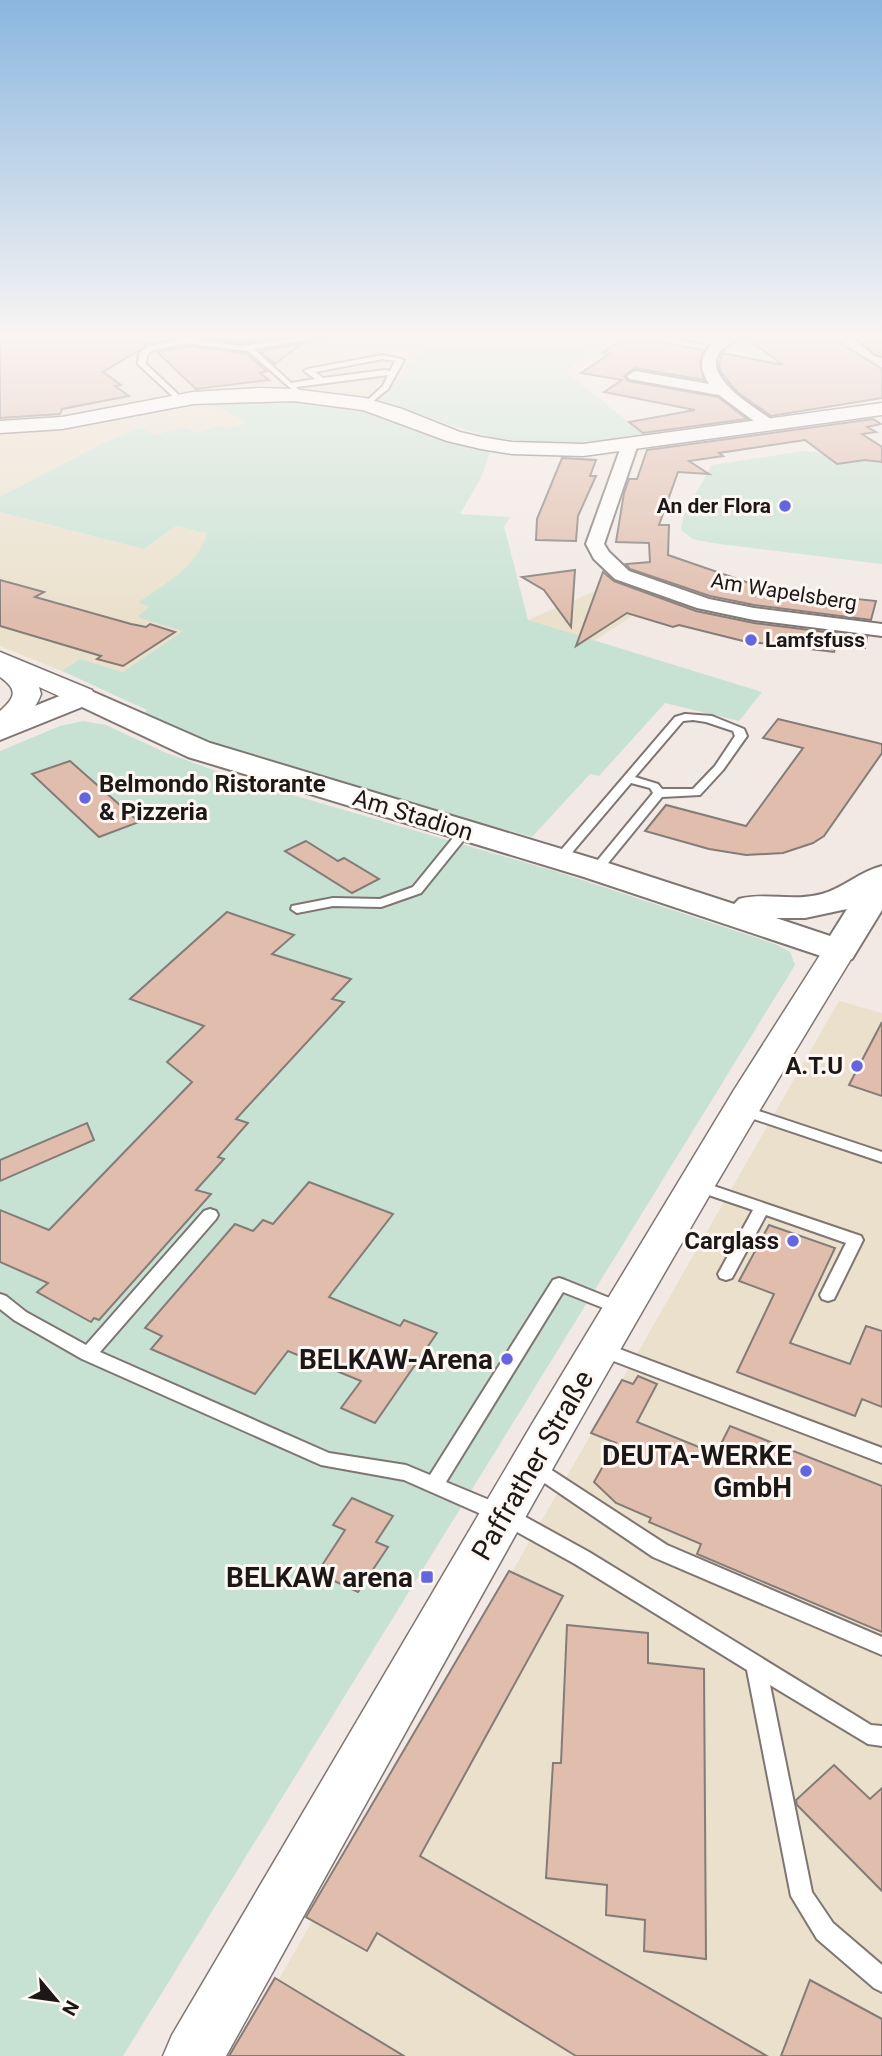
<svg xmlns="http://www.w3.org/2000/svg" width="882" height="2056" viewBox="0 0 882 2056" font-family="Roboto,sans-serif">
<rect width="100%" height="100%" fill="#f2e9e4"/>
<g fill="#eae0cb">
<polygon points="0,335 433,335 380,403 318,392 93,413 37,421 0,421"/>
<polygon points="207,401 247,422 228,430 219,425 198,433 182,427 157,435 140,428 101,444 0,497 0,432"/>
<polygon points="0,512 144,549 176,526 207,533 203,547 190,564 168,583 138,602 150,607 138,617 184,631 123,672 80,659 62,671 0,646"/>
<polygon points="623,579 664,595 594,641 528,620"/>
<polygon points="839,1001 882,1013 882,2056 235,2056"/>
</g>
<g fill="#c7e2d3">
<polygon points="433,335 608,335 566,372 646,436 558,444 493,438 380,403"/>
<path d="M311 400 367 411 446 440 491 450 481 478 460 514 510 517 504 526 528 620 762 692 739 721 665 703 599 776 590 774 532 837C402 800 267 771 144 713L147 710 62 671 80 659 123 672 183 631 137 617 149 607 138 602C166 584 197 567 207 533L176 526 144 549 0 512V497L101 444 140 428 157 435 182 427 198 433 219 425 228 429 246 422 207 401Z"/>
<polygon points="882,446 882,564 712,543 693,539 681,530 684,514 712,465 804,451 830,454"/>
<polygon points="83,721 106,725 164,752 238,779 561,873 775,944 790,952 795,965 123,2056 0,2056 0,751 60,726"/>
</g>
<g fill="#e0bdad" stroke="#847c78" stroke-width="2">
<polygon points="12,335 90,335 151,343 103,372 121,385 115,386 129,396 62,409 60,414 0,418 0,342"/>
<polygon points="208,335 296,335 243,343 203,338"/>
<polygon points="828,335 882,369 882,398 771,416 737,392 722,374 719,366 722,353 783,365 749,340"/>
<polygon points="628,336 704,350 700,363 704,380 635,368 624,376 628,381 718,397 747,419 643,433 629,422 695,410 604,392 622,380 581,373 609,354 602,353"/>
<polygon points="303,343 275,364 260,351"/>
<polygon points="191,346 247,354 266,371 260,373 269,380 196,389 157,352"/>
<polygon points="873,419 881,424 867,427 876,432 862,434 882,447 882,462 865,460 837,464 805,440 719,453 723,456 689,461 709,474 678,472 659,525 669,525 668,555 752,584 776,587 775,590 876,601 871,620 754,605 710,596 630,569 626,564 650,562 649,543 616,542 624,493 629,479 637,479 647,450"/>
<polygon points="562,458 596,460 590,476 596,476 578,516 576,541 536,540 537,519"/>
<polygon points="575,570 571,627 544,590 522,577"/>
<polygon points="603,572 614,581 696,611 754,623 867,637 865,648 836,646 834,652 743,641 679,625 673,627 627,613 576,646"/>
<polygon points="0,580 44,592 35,597 131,624 146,627 150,624 175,632 123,666 97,659 101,656 0,626"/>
<polygon points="778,719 882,744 882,753 824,836 813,843 783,853 746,855 709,849 645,831 666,805 746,826 803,748 763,738"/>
<polygon points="70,761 139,822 99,837 32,774"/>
<polygon points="306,841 338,861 344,858 379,879 352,893 285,851"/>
<polygon points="227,912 294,935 272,954 351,979 332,999 344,1002 236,1119 248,1123 218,1157 224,1159 196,1190 211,1194 99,1320 94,1318 91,1322 37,1292 48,1283 0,1262 0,1210 49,1230 192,1082 167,1062 204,1026 130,999"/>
<polygon points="882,1022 882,1096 849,1085"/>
<polygon points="87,1123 94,1140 0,1181 0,1160"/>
<polygon points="309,1182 393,1214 329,1297 400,1326 404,1320 437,1333 375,1423 341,1408 361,1381 288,1351 255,1394 151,1349 162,1336 145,1328 235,1224 253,1231 263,1220 273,1224"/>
<polygon points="769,1225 835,1248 790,1343 850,1364 866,1326 882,1331 882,1407 862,1399 855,1416 737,1372 774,1294 739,1281"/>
<polygon points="638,1376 657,1384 637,1422 716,1454 730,1426 882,1486 882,1632 697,1554 701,1544 649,1522 651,1518 616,1503 594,1482 616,1443 591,1433 622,1380 633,1384"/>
<polygon points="352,1498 393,1516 376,1542 388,1547 358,1592 317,1573 345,1530 333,1525"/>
<polygon points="509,1571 563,1596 420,1856 767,2056 576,2056 377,1933 367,1951 306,1917"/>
<polygon points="567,1625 648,1633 648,1663 704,1669 706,1959 644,1951 645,1920 606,1915 607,1885 546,1878 553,1763 561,1763"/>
<polygon points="834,1765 870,1799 882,1788 882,1891 797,1805 796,1800"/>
<polygon points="275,1978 404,2056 229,2056"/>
<polygon points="810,1980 882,2019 882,2056 781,2056"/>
</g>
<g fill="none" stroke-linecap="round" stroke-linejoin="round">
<g stroke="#7f7673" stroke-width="4">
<g id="service">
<path d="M185 335H193L190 339 243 346 314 335H333L254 349 291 383 315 379 304 371 308 369 383 355 404 360 388 389 366 407 362 405 383 386 388 375 296 387 299 390 295 392 248 351 186 343 153 350 147 355 146 364 183 399 184 401 180 403 138 364 139 354 148 346 183 339ZM383 359 395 361 390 371 385 370 323 378 315 372Z"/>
<path d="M685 714 712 716 744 729 747 736 723 770 700 795 662 797 600 873H592L590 870 592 867 653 793 650 788 631 783 564 862H556L554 859 556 856 675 717ZM693 720 706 722 733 731 735 736 715 766 693 789H662L658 784 635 777 683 721Z"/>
<polygon points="465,827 471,831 421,893 381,907 333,906 297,913 291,909 292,906 333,898 380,899 413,887 461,828"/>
<polygon points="741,1105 882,1152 882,1162 736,1113 734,1110 736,1107"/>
<polygon points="696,1180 861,1236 863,1240 834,1299 828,1301 822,1299 820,1295 846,1243 766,1215 732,1278 726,1280 720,1278 718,1274 753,1210 691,1189 688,1185 691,1181"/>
<polygon points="210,1209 216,1211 218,1215 216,1219 100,1352 329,1453 406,1465 430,1475 553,1280 559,1278 565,1280 627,1305 629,1309 627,1313 621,1315 563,1292 446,1482 511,1509 589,1552 871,1725 882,1726 882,1746 868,1744 770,1685 812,1892 833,1923 882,1965 882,1992 874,1988 817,1939 791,1896 747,1670 575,1564 497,1521 404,1480 321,1465 82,1359 14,1320 0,1309 0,1294 6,1296 26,1312 86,1345 204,1211"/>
<polygon points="601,1342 882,1448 882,1463 595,1354 592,1349 595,1344"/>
<polygon points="533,1458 667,1545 882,1637 882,1655 653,1557 527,1471 524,1466 527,1461"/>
</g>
</g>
<g stroke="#7f7673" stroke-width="4">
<g id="minor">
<path d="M678 335H742C735 343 721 346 717 357 708 381 757 409 774 421L776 424 774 427H762L719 395 630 379 627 376 635 371 709 384C699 367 700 359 711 344L680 338Z"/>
<polygon points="630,439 638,444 604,544 609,552 629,571 709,599 754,608 882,624 882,636 754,620 697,608 615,579 594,559 586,544 622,444"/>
</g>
</g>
<g stroke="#7f7673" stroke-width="3">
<g id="tertiary">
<polygon points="259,388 293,389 365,398 402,409 460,432 481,437 512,442 583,444 882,403 882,415 583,456 512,454 481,449 447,441 363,410 293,401 193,404 62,429 0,433 0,421 62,417 193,392"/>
<path d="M0 652 92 690 95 696 92 702 82 704 72 702 39 687 41 694C35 711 18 730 0 734V711C16 697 18 690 0 677Z"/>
<path d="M839 941 851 944 856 951C634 1312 432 1686 226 2056H163L172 2035 532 1424 734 1090 827 944Z"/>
</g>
</g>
<g stroke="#7f7673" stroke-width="4">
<path id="secondary" d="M82 687 210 743 608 863 734 904 739 899C766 892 794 902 822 894 844 888 860 871 882 866V910L852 959 839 962 584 877 188 757 82 707 0 740V720ZM847 909 830 936 776 918H805Z"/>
</g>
<g stroke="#7c5c2b" stroke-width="4">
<polygon id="primary" points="853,335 876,335 882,340 882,356 875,354"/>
</g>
<use href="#service" fill="#fff" fill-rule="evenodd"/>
<use href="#minor" fill="#fff" fill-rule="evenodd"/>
<use href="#tertiary" fill="#fff" fill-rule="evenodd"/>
<use href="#secondary" fill="#fff" fill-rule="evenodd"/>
<use href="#primary" fill="#d0b386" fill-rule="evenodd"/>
</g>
<linearGradient id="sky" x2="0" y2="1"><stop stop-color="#8ab6df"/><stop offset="0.54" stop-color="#f9f5f3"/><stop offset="1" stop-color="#f9f5f3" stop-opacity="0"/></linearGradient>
<rect width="882" height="623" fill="url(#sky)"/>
<g fill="#6366df" stroke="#fef7f3" stroke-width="2.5">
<circle cx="785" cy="506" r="7"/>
<circle cx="751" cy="640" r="7"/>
<circle cx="85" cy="798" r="7"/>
<circle cx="857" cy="1066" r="7"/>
<circle cx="793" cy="1241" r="7"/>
<circle cx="507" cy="1359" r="7"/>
<circle cx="806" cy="1471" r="7"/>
<rect x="420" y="1570" width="14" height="14" rx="3.5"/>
</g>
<g text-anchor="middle" stroke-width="6" stroke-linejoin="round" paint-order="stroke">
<g font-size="21" font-weight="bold" fill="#1c1817" stroke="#fef7f3" text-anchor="end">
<text x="771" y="513">An der Flora</text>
<text x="765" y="647" text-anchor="start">Lamfsfuss</text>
</g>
<g font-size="21" fill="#1c1817" stroke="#fef7f3">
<text transform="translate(784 592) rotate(9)" y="7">Am Wapelsberg</text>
</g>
<g font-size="24" font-weight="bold" fill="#1c1817" stroke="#fef7f3" text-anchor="end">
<text x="99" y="792" text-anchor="start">Belmondo Ristorante<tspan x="99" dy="28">&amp; Pizzeria</tspan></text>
<text x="843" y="1074">A.T.U</text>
<text x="779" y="1249">Carglass</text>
</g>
<g font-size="24" fill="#1c1817" stroke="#fef7f3">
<text transform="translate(413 815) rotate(17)" y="8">Am Stadion</text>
</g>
<g font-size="28" font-weight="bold" fill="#1c1817" stroke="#fef7f3" text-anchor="end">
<text x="493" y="1369">BELKAW-Arena</text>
<text x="792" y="1465">DEUTA-WERKE<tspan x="792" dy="32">GmbH</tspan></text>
<text x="413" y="1587">BELKAW arena</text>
</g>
<g font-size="28" fill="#1c1817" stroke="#fef7f3">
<text transform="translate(532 1465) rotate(-60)" y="10">Paffrather Straße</text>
</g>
</g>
<g transform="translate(56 2000) rotate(119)" stroke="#fef7f3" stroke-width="5" paint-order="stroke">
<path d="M0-5L12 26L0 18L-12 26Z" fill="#1c1817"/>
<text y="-10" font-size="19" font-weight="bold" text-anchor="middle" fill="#1c1817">N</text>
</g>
</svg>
